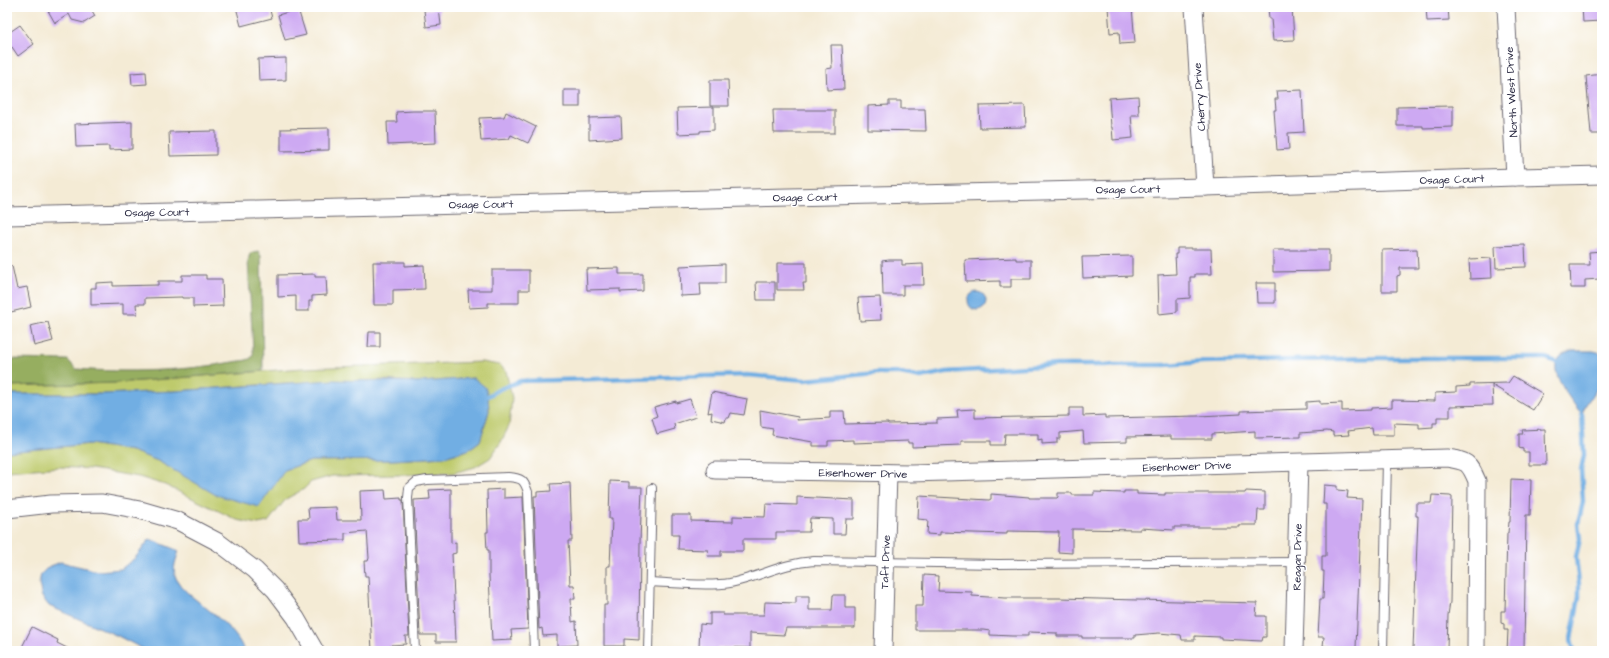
<svg xmlns="http://www.w3.org/2000/svg" width="1609" height="658" viewBox="0 0 1609 658" font-family="'Architects Daughter',sans-serif">
<rect width="100%" height="100%" fill="#fff"/>
<filter id="ink" filterUnits="userSpaceOnUse"><feTurbulence type="fractalNoise" baseFrequency=".025" numOctaves="2"/><feDisplacementMap in="SourceGraphic" scale="8" xChannelSelector="R" yChannelSelector="G"/><feConvolveMatrix kernelMatrix="1 2 1 2 8 2 1 2 1" color-interpolation-filters="sRGB"/></filter>
<filter id="wash" filterUnits="userSpaceOnUse"><feTurbulence type="fractalNoise" baseFrequency=".012" numOctaves="4" result="noise"/><feDisplacementMap in="SourceGraphic" scale="16" xChannelSelector="R" yChannelSelector="G"/><feGaussianBlur stdDeviation="0.9" result="paint"/><feColorMatrix in="noise" values="0 0 0 0 0 0 0 0 0 0 0 0 0 0 0 0 0 1.4 0 .05"/><feComposite in="paint" operator="in"/></filter>
<g filter="url(#wash)">
<rect width="100%" height="100%" fill="#f4ebd5"/>
<polygon fill="#beca6c" stroke="#707654" points="482,362 499,365 506,371 512,398 509,426 501,442 490,458 475,467 453,473 399,475 332,476 311,482 304,489 286,499 268,522 258,524 237,520 165,485 139,477 92,469 60,467 7,471 7,452 90,444 132,451 158,461 182,475 277,480 285,470 311,461 393,460 444,457 468,450 480,441 489,411 488,396 473,378 422,382 382,380 285,383 176,391 103,394 7,394 7,386 115,383 303,368"/>
<path fill="#96ae60" stroke="#5c684e" d="M258 251 261 256 263 371 115 383 7 386V359L68 360 76 369C125 373 185 371 233 362 238 361 247 361 251 358 254 355 253 352 253 349L248 261 250 253Z"/>
<g fill="#71aee3" stroke="#4a688f">
<circle cx="977" cy="301" r="9"/>
<path d="M1572 351H1593L1602 353C1602 360 1604 371 1602 378 1598 392 1585 401 1582 414 1574 405 1550 374 1557 362 1560 355 1566 353 1572 351Z"/>
<polygon points="474,378 485,387 488,396 489,411 480,441 468,450 444,457 393,460 311,461 285,470 259,507 216,495 158,461 132,451 90,444 7,452 7,394 103,394 176,391 333,380 422,382"/>
<path d="M150 539 179 551C176 560 172 569 176 578 180 587 188 593 195 599 211 612 238 631 244 651H147L118 636 49 606 42 597 39 584 41 574 48 567 61 562 98 571 121 569 135 558Z"/>
</g>
<g fill="none" stroke-linecap="round" stroke-linejoin="round">
<g stroke="#71aee3" stroke-width="4.5">
<polyline points="488,396 500,389 520,381 747,375 805,380 877,373 900,373 921,377 946,372 1056,365 1165,365 1203,362 1382,358 1546,358 1556,362"/>
<polyline points="1574,651 1571,639 1579,597 1579,584 1576,557 1580,539 1578,524 1583,502 1581,470 1584,455 1582,414"/>
</g>
</g>
<g id="blocks">
<g fill="#cda9f2">
<polygon points="46,7 90,7 95,16 84,23 72,20 69,14 55,23"/>
<polygon points="236,7 269,7 272,18 241,26"/>
<polygon points="1108,7 1132,7 1135,43 1120,44 1119,32 1110,33"/>
<polygon points="1268,7 1292,7 1294,40 1273,41 1271,19 1269,19"/>
<polygon points="1426,7 1448,7 1449,20 1427,21"/>
<polygon points="1582,7 1600,7 1601,21 1583,22"/>
<polygon points="439,8 441,25 426,27 424,10"/>
<polygon points="298,9 306,35 285,40 278,15"/>
<polygon points="20,25 34,44 18,56 12,47 7,50 7,34"/>
<polygon points="831,45 842,45 844,89 827,90 826,69 832,68"/>
<polygon points="286,58 286,80 259,81 258,59"/>
<polygon points="146,72 147,84 132,85 131,73"/>
<polygon points="1602,74 1602,134 1591,134 1586,76"/>
<polygon points="710,80 728,80 729,106 710,106"/>
<rect x="564" y="90" width="16" height="17"/>
<polygon points="1302,90 1304,132 1288,133 1289,149 1277,150 1274,110 1276,110 1275,99 1278,99 1277,91"/>
<polygon points="1138,96 1139,115 1131,115 1133,138 1113,140 1112,127 1111,127 1109,98"/>
<polygon points="889,101 901,101 901,109 925,109 926,131 868,130 868,106 889,105"/>
<polygon points="1025,105 1026,127 980,128 979,106"/>
<polygon points="1453,106 1453,127 1423,128 1423,126 1397,126 1397,107"/>
<polygon points="714,107 714,130 700,131 700,133 678,134 677,108"/>
<polygon points="773,110 835,110 835,133 774,133"/>
<polygon points="413,111 435,111 436,143 388,145 387,122 397,122 396,112"/>
<polygon points="506,112 536,127 528,143 511,135 509,139 481,141 479,118 504,117"/>
<polygon points="621,117 622,138 589,140 589,118"/>
<polygon points="132,122 132,149 109,150 109,146 76,147 75,124"/>
<polygon points="329,128 329,150 281,151 281,129"/>
<polygon points="216,131 216,155 170,156 169,132"/>
<polygon points="1525,245 1526,267 1496,268 1495,246"/>
<polygon points="1177,248 1191,248 1191,249 1211,249 1212,274 1195,274 1195,277 1190,277 1190,298 1177,299 1177,312 1159,314 1158,275 1176,274 1175,254 1177,254"/>
<polygon points="1417,249 1418,268 1400,268 1400,275 1397,276 1397,291 1382,291 1382,250"/>
<polygon points="1273,250 1329,250 1329,271 1273,272"/>
<polygon points="1602,251 1602,273 1599,273 1599,279 1585,280 1585,288 1571,288 1570,265 1590,265 1589,252"/>
<polygon points="1132,256 1132,276 1083,278 1082,257"/>
<polygon points="1016,258 1016,260 1031,260 1031,279 1011,279 1011,287 1000,287 1000,281 966,282 965,260"/>
<polygon points="1491,258 1492,278 1470,279 1469,259"/>
<polygon points="889,260 902,260 902,265 923,264 924,285 903,285 903,295 883,295 882,261"/>
<polygon points="373,262 405,262 405,266 424,265 425,289 393,290 393,305 374,305"/>
<polygon points="777,263 806,263 806,283 803,283 804,290 777,290"/>
<polygon points="725,264 725,283 700,283 701,295 681,296 680,266"/>
<polygon points="12,266 17,289 27,287 31,307 7,313 7,267"/>
<polygon points="619,268 619,274 643,274 643,291 620,292 620,289 587,290 586,269"/>
<polygon points="492,270 529,270 529,290 519,290 519,303 488,303 488,307 469,308 468,290 492,290"/>
<polygon points="315,274 315,277 326,277 327,295 312,296 312,301 309,301 309,311 296,311 296,296 278,297 278,275"/>
<polygon points="182,275 206,275 206,279 222,279 223,306 193,307 193,298 182,298 182,297 145,298 145,304 136,304 137,314 123,314 123,304 91,305 91,288 96,288 96,283 113,282 113,286 158,285 158,281 182,281"/>
<polygon points="756,282 775,282 775,300 757,300"/>
<polygon points="1256,283 1275,283 1275,303 1257,303"/>
<polygon points="880,297 881,320 860,321 858,298"/>
<polygon points="48,322 53,341 34,346 30,326"/>
<polygon points="369,332 380,332 380,347 368,347"/>
<polygon points="1513,376 1543,394 1533,410 1492,385 1493,405 1450,406 1450,417 1437,417 1437,423 1433,423 1433,427 1419,428 1419,424 1394,423 1394,435 1373,435 1372,428 1348,431 1349,435 1333,436 1333,432 1327,431 1300,433 1300,437 1255,438 1255,431 1212,434 1212,439 1171,439 1171,436 1127,437 1127,442 1084,443 1083,431 1060,433 1060,439 1057,439 1057,443 1042,444 1042,439 1038,440 1038,434 1005,434 1004,445 991,445 991,441 961,441 961,445 912,447 912,443 908,443 908,441 853,443 853,440 828,441 828,446 813,446 813,442 772,435 773,429 761,427 760,410 798,417 797,420 830,418 830,411 844,411 845,424 888,423 888,424 937,423 937,419 958,418 957,410 975,409 975,418 1069,416 1069,408 1083,408 1083,416 1105,415 1105,418 1198,416 1241,414 1241,411 1306,409 1306,402 1320,401 1320,404 1342,403 1342,411 1371,410 1371,408 1392,407 1392,400 1435,401 1435,393 1456,392 1456,387 1470,386 1470,384 1508,383"/>
<polygon points="712,392 747,399 744,415 731,413 729,418 726,418 725,422 711,419 712,412 708,413"/>
<polygon points="690,399 696,417 674,424 675,429 657,434 652,418 657,416 654,407 676,401 676,403"/>
<polygon points="1545,429 1546,465 1529,465 1529,452 1523,452 1523,449 1519,448 1519,434 1523,434 1522,430"/>
<polygon points="1511,479 1531,480 1530,515 1526,515 1524,651 1507,651 1508,630 1504,630 1504,624 1501,623 1501,611 1505,611 1507,533 1508,533 1509,522 1510,522"/>
<polygon points="610,481 629,482 629,487 642,487 640,542 639,640 624,639 624,646 604,646 604,605 607,605 607,566 610,566 612,519 609,519"/>
<polygon points="570,483 572,541 568,541 570,585 574,585 575,599 571,599 572,622 576,621 577,645 557,646 557,635 543,636 542,628 539,629 534,496 537,496 537,492 551,491 550,484"/>
<polygon points="1324,485 1337,486 1337,490 1348,491 1347,498 1362,499 1356,648 1323,646 1324,637 1318,637 1320,599 1323,599 1324,571 1322,571 1322,556 1326,556 1326,504 1323,504"/>
<polygon points="451,489 451,543 456,542 456,553 452,554 456,642 436,642 436,635 420,635 414,500 430,499 429,490"/>
<polygon points="504,489 504,498 523,497 528,629 511,630 512,640 492,641 489,575 489,550 487,550 486,532 488,532 487,490"/>
<polygon points="385,490 386,499 401,498 401,500 403,500 409,636 405,636 406,644 391,645 392,651 372,651 368,576 365,576 364,561 368,561 369,558 367,531 345,533 345,540 299,541 298,519 309,519 308,508 336,507 337,520 361,520 360,491"/>
<polygon points="1124,491 1137,491 1137,494 1165,495 1165,493 1245,493 1246,491 1265,492 1265,510 1258,510 1257,525 1239,525 1239,527 1174,527 1174,530 1140,528 1140,530 1072,529 1072,553 1058,552 1059,532 1007,531 1007,534 940,532 940,535 927,534 928,520 918,519 919,496 989,500 991,499 991,494 1029,497 1029,498 1057,498 1058,497 1058,493 1072,493 1072,495 1094,495 1094,492 1124,493"/>
<polygon points="1432,495 1450,496 1452,497 1450,602 1448,615 1447,649 1413,649 1418,516 1416,516 1416,503 1431,503"/>
<polygon points="797,497 854,500 854,519 846,519 845,534 833,534 833,519 810,518 809,532 776,532 776,539 743,539 743,551 721,551 721,556 707,556 708,550 678,549 679,535 672,535 672,515 691,515 691,521 733,522 733,516 765,517 766,504 797,505"/>
<polygon points="924,575 939,576 938,591 972,592 972,596 1005,598 1059,598 1257,603 1256,616 1266,616 1266,637 1263,637 1262,641 1221,639 1221,637 1195,636 1195,640 1182,640 1181,635 1159,633 1135,635 1135,638 1082,638 1082,636 1057,636 1057,633 1028,632 1028,636 1012,636 990,635 990,631 983,630 915,630 915,606 923,606"/>
<polygon points="833,595 845,595 845,608 855,608 855,628 786,628 784,635 750,633 750,648 717,647 717,651 703,651 703,647 699,647 700,624 710,625 710,613 723,613 723,615 764,615 765,602 796,603 796,596 809,596 809,610 832,610"/>
<polygon points="32,627 58,640 57,643 73,651 20,651"/>
</g>
</g>
</g>
<g filter="url(#ink)">
<use href="#blocks" fill-opacity="0" stroke="#6c6871" stroke-width="1"/>
<g fill="none" stroke-linecap="round" stroke-linejoin="round">
<g stroke="#6c6871" stroke-width="10">
<g id="lane">
<path d="M650 582C674 583 707 587 730 583 760 577 782 563 814 561L999 564 1298 562"/>
<path d="M415 651 408 498 409 488 416 482 427 480 508 477C522 478 524 480 528 492L534 651"/>
<polyline points="648,651 652,488"/>
<polyline points="1383,651 1387,460"/>
</g>
</g>
<g stroke="#6c6871" stroke-width="19">
<g id="street">
<polyline points="1194,7 1205,187"/>
<polyline points="1506,7 1515,177"/>
<polyline points="7,216 1205,187 1515,177 1602,175"/>
<path d="M715 470 911 473 1447 458C1467 461 1469 462 1477 481L1476 651"/>
<polyline points="7,509 51,504 102,503 140,510 178,521 218,542 255,570 275,590 296,618 315,651"/>
<polyline points="883,651 888,473"/>
<polyline points="1294,651 1299,463"/>
</g>
</g>
<use href="#lane" stroke="#fff" stroke-width="8"/>
<use href="#street" stroke="#fff" stroke-width="17"/>
</g>
</g>
<g text-anchor="middle" stroke-width="3" stroke-linejoin="round" paint-order="stroke">
<g font-size="11" fill="#22223b" stroke="#fff">
<text transform="translate(1511 92) rotate(-93)" y="4">North West Drive</text>
<text transform="translate(1199 97) rotate(-94)" y="4">Cherry Drive</text>
<text transform="translate(1452 179) rotate(-2)" y="4">Osage Court</text>
<text transform="translate(1128 189) rotate(-1)" y="4">Osage Court</text>
<text transform="translate(805 197) rotate(-1)" y="4">Osage Court</text>
<text transform="translate(481 204) rotate(-1)" y="4">Osage Court</text>
<text transform="translate(157 212) rotate(-1)" y="4">Osage Court</text>
<text transform="translate(1187 466) rotate(-2)" y="4">Eisenhower Drive</text>
<text transform="translate(863 473) rotate(1)" y="4">Eisenhower Drive</text>
<text transform="translate(1297 557) rotate(-89)" y="4">Reagan Drive</text>
<text transform="translate(885 562) rotate(-88)" y="4">Taft Drive</text>
</g>
</g>
<rect width="1609" height="658" fill="none" stroke="#fff" stroke-width="24"/>
</svg>
